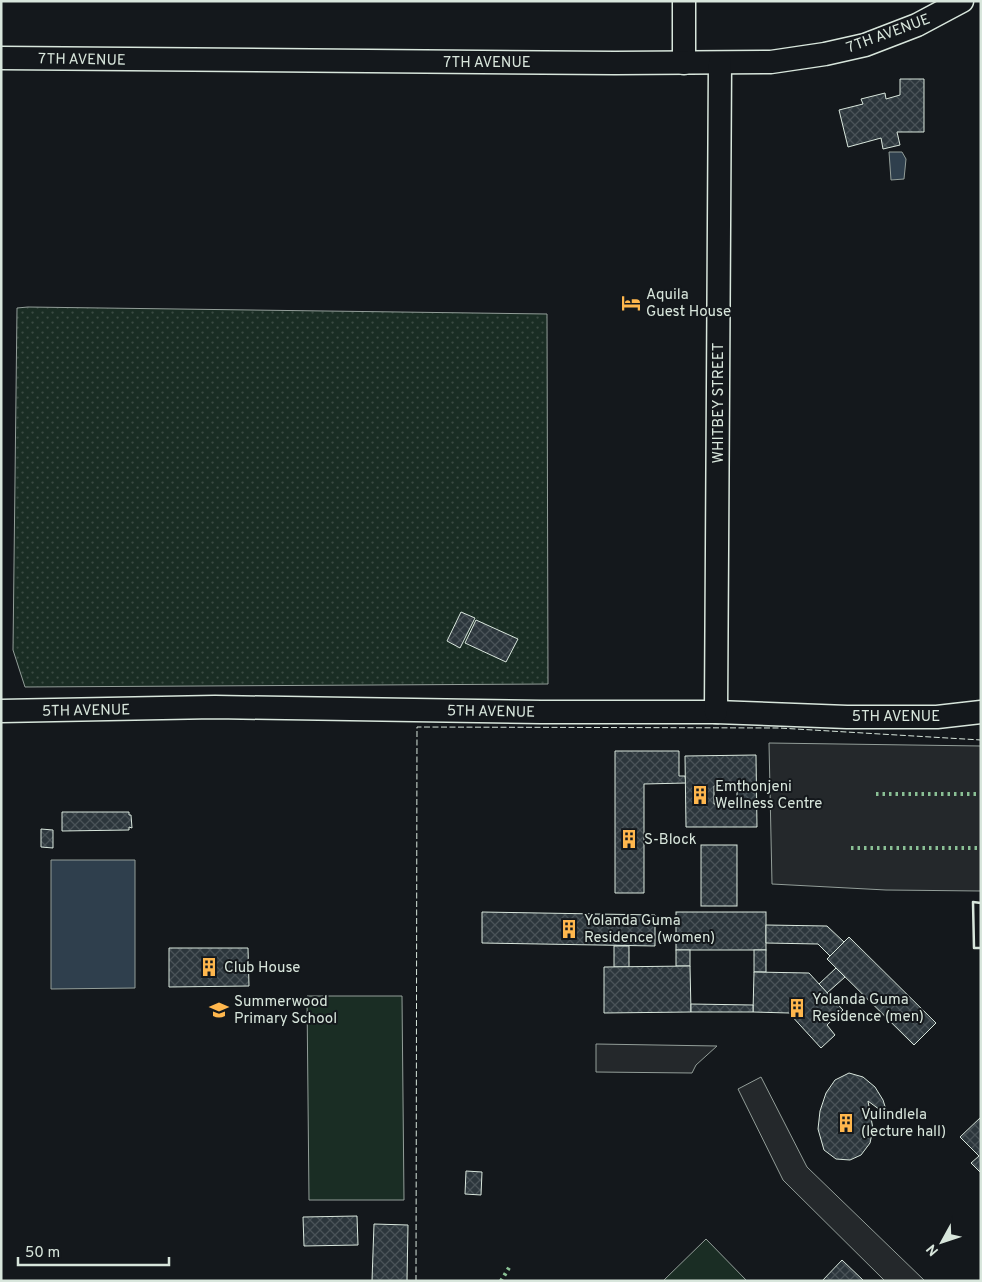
<svg xmlns="http://www.w3.org/2000/svg" width="982" height="1282" viewBox="0 0 982 1282" font-family="Overpass,sans-serif">
<defs>
<pattern id="park-dots" width="8" height="8" patternUnits="userSpaceOnUse" patternTransform="scale(1.25)"><rect width="8" height="8" fill="#1a2d24"/><path d="M2 2h.1M6 6h.1" fill="none" stroke="#3b4b43" stroke-width="1.8" stroke-linecap="round"/></pattern>
<pattern id="building-cross-hatch" width="8" height="8" patternUnits="userSpaceOnUse" patternTransform="scale(1.25)"><rect width="8" height="8" fill="#2c363c"/><path d="M0 0l8 8M0 8l8-8" fill="none" stroke="#4a5358"/></pattern>
</defs>
<rect width="100%" height="100%" fill="#14181c"/>
<g fill="#1a2d24" stroke="#939e99">
<polygon points="307,996 402,996 404,1200 309,1200"/>
<polygon points="706,1239 747,1281 663,1281"/>
</g>
<polygon fill="url(#park-dots)" stroke="#939e99" points="28,307 547,314 548,684 25,687 13,650 17,308"/>
<g fill="#24282b" stroke="#939e99">
<polygon points="769,743 981,746 981,891 886,890 772,884"/>
<polygon points="596,1044 717,1046 696,1065 692,1073 596,1072"/>
<polygon points="761,1077 807,1167 925,1281 885,1281 783,1180 738,1089"/>
</g>
<g fill="#2f3f4d" stroke="#939e99">
<polygon points="889,152 902,152 906,159 904,179 891,180"/>
<polygon points="51,860 135,860 135,988 51,989"/>
</g>
<g fill="url(#building-cross-hatch)" stroke="#d8e6dc" fill-rule="evenodd">
<polygon points="900,79 924,79 924,132 897,132 900,145 883,149 881,138 848,147 839,110 863,104 861,99 885,93 886,99 900,95"/>
<polygon points="461,612 475,618 460,648 447,641"/>
<polygon points="476,620 518,639 506,662 465,643"/>
<polygon points="615,751 679,751 679,776 685,776 686,783 644,784 644,893 615,893"/>
<path d="M756 755 757 827H686L685 756ZM714 786H737V803L714 804Z"/>
<polygon points="62,812 129,812 129,815 131,815 132,828 129,827 129,830 62,831"/>
<polygon points="41,829 53,830 53,848 41,847"/>
<rect x="701" y="845" width="36" height="61"/>
<polygon points="482,912 655,915 655,946 482,943"/>
<rect x="676" y="912" width="90" height="38"/>
<polygon points="766,925 827,926 844,942 830,956 818,944 766,943"/>
<polygon points="849,937 936,1023 914,1045 827,959"/>
<rect x="614" y="946" width="15" height="21"/>
<polygon points="169,948 248,948 249,986 169,987"/>
<rect x="676" y="950" width="14" height="16"/>
<rect x="754" y="950" width="12" height="22"/>
<polygon points="690,966 691,1012 604,1013 604,967"/>
<polygon points="836,968 845,977 827,993 819,984"/>
<polygon points="754,972 809,973 843,1010 827,1025 835,1035 821,1048 789,1013 753,1012"/>
<polygon points="691,1004 753,1005 753,1012 691,1012"/>
<polygon points="849,1073 863,1077 875,1087 883,1100 888,1116 868,1101 873,1129 870,1143 861,1155 850,1160 836,1159 824,1150 818,1129 820,1111 826,1093 835,1080"/>
<polygon points="981,1117 981,1173 971,1163 979,1156 960,1137"/>
<polygon points="466,1171 482,1172 481,1195 465,1194"/>
<polygon points="357,1216 358,1245 304,1246 303,1217"/>
<polygon points="374,1224 408,1225 407,1281 372,1281"/>
<polygon points="842,1260 864,1281 822,1281"/>
</g>
<g fill="none" stroke-linecap="round" stroke-linejoin="round">
<g stroke="#d8e6dc" stroke-width="25">
<g id="minor">
<polyline points="684,1 684,63"/>
<polyline points="1,58 615,63 771,62 825,54 865,45 917,25 962,1"/>
<polyline points="1,711 215,707 541,712 716,712 847,717 937,717 981,712"/>
<polyline points="716,712 720,63"/>
</g>
</g>
<use href="#minor" stroke="#14181c" stroke-width="22"/>
<g stroke="#8ac095" stroke-width="4" stroke-dasharray="2.5 4" stroke-linecap="butt">
<polyline points="876,794 981,794"/>
<polyline points="851,848 981,848"/>
<polyline points="501,1281 510,1266"/>
</g>
<polyline stroke="#d8e6dc" stroke-width="1" stroke-dasharray="6 2.5" stroke-linecap="butt" points="416,1281 417,727 779,728 981,740"/>
<polyline stroke="#d8e6dc" stroke-width="2.5" points="981,903 973,902 974,948 981,948"/>
</g>
<defs>
<g id="hotel-bare" transform="scale(1.5)"><path d="M-6-4.5h1.5V1H6V5H4.5V3h-9V5H-6ZM-4 0a1.8 1.8 0 1 1 3.6 0ZM.5 0V-2.5h3Q6-2.5 6 0Z" fill="#ffb74d" stroke="#14181c" stroke-width="2.5" paint-order="stroke"/></g>
<g id="building-bare" transform="scale(1.5)"><path d="M-4-6H4V6H1V3H-1V6H-4ZM-2.5-4.3h1.7v1.8h-1.7ZM.8-4.3h1.7v1.8H.8ZM-2.5-1h1.7V.8h-1.7ZM.8-1h1.7V.8H.8Z" fill="#ffb74d" stroke="#14181c" stroke-width="2.5" paint-order="stroke"/></g>
<g id="school-bare" transform="scale(1.5)"><path d="M0-5L7-2L0 1L-7-2ZM-4 1L0 2.5L4 1V4Q0 6-4 4Z" fill="#ffb74d" stroke="#14181c" stroke-width="2.5" paint-order="stroke"/></g>
</defs>
<g fill-rule="evenodd">
<use href="#hotel-bare" x="631" y="303"/>
<use href="#building-bare" x="700" y="795"/>
<use href="#building-bare" x="629" y="839"/>
<use href="#building-bare" x="569" y="929"/>
<use href="#building-bare" x="209" y="967"/>
<use href="#building-bare" x="797" y="1008"/>
<use href="#school-bare" x="219" y="1010"/>
<use href="#building-bare" x="846" y="1123"/>
</g>
<g text-anchor="middle" stroke-width="4" stroke-linejoin="round" paint-order="stroke">
<g font-size="15" fill="#d8e6dc" stroke="#14181c">
<text transform="translate(888 33) rotate(-20)" y="5">7TH AVENUE</text>
<text transform="translate(82 59) rotate(1)" y="5">7TH AVENUE</text>
<text x="487" y="67">7TH AVENUE</text>
<text transform="translate(718 403) rotate(-90)" y="5">WHITBEY STREET</text>
<text transform="translate(86 710) rotate(-1)" y="5">5TH AVENUE</text>
<text transform="translate(491 711) rotate(1)" y="5">5TH AVENUE</text>
<text x="896" y="721">5TH AVENUE</text>
</g>
<g font-size="15" fill="#d8e6dc" stroke="#14181c" text-anchor="start">
<text x="646" y="299">Aquila<tspan x="646" dy="17">Guest House</tspan></text>
<text x="715" y="791">Emthonjeni<tspan x="715" dy="17">Wellness Centre</tspan></text>
<text x="644" y="844">S-Block</text>
<text x="584" y="925">Yolanda Guma<tspan x="584" dy="17">Residence (women)</tspan></text>
<text x="224" y="972">Club House</text>
<text x="812" y="1004">Yolanda Guma<tspan x="812" dy="17">Residence (men)</tspan></text>
<text x="234" y="1006">Summerwood<tspan x="234" dy="17">Primary School</tspan></text>
<text x="861" y="1119">Vulindlela<tspan x="861" dy="17">(lecture hall)</tspan></text>
</g>
</g>
<rect width="982" height="1282" fill="none" stroke="#d8e6dc" stroke-width="5"/>
<g transform="translate(942 1242) rotate(230)" stroke="#14181c" stroke-width="4" paint-order="stroke">
<path d="M0-4L9 19L0 12L-9 19Z" fill="#d8e6dc"/>
<text y="-8" font-size="14" font-weight="bold" text-anchor="middle" fill="#d8e6dc">N</text>
</g>
<path d="M18 1257v8h151v-8" fill="none" stroke="#d8e6dc" stroke-width="2.5"/>
<text x="25" y="1257" font-size="15" fill="#d8e6dc" stroke="#14181c" stroke-width="4" paint-order="stroke">50 m</text>
</svg>
